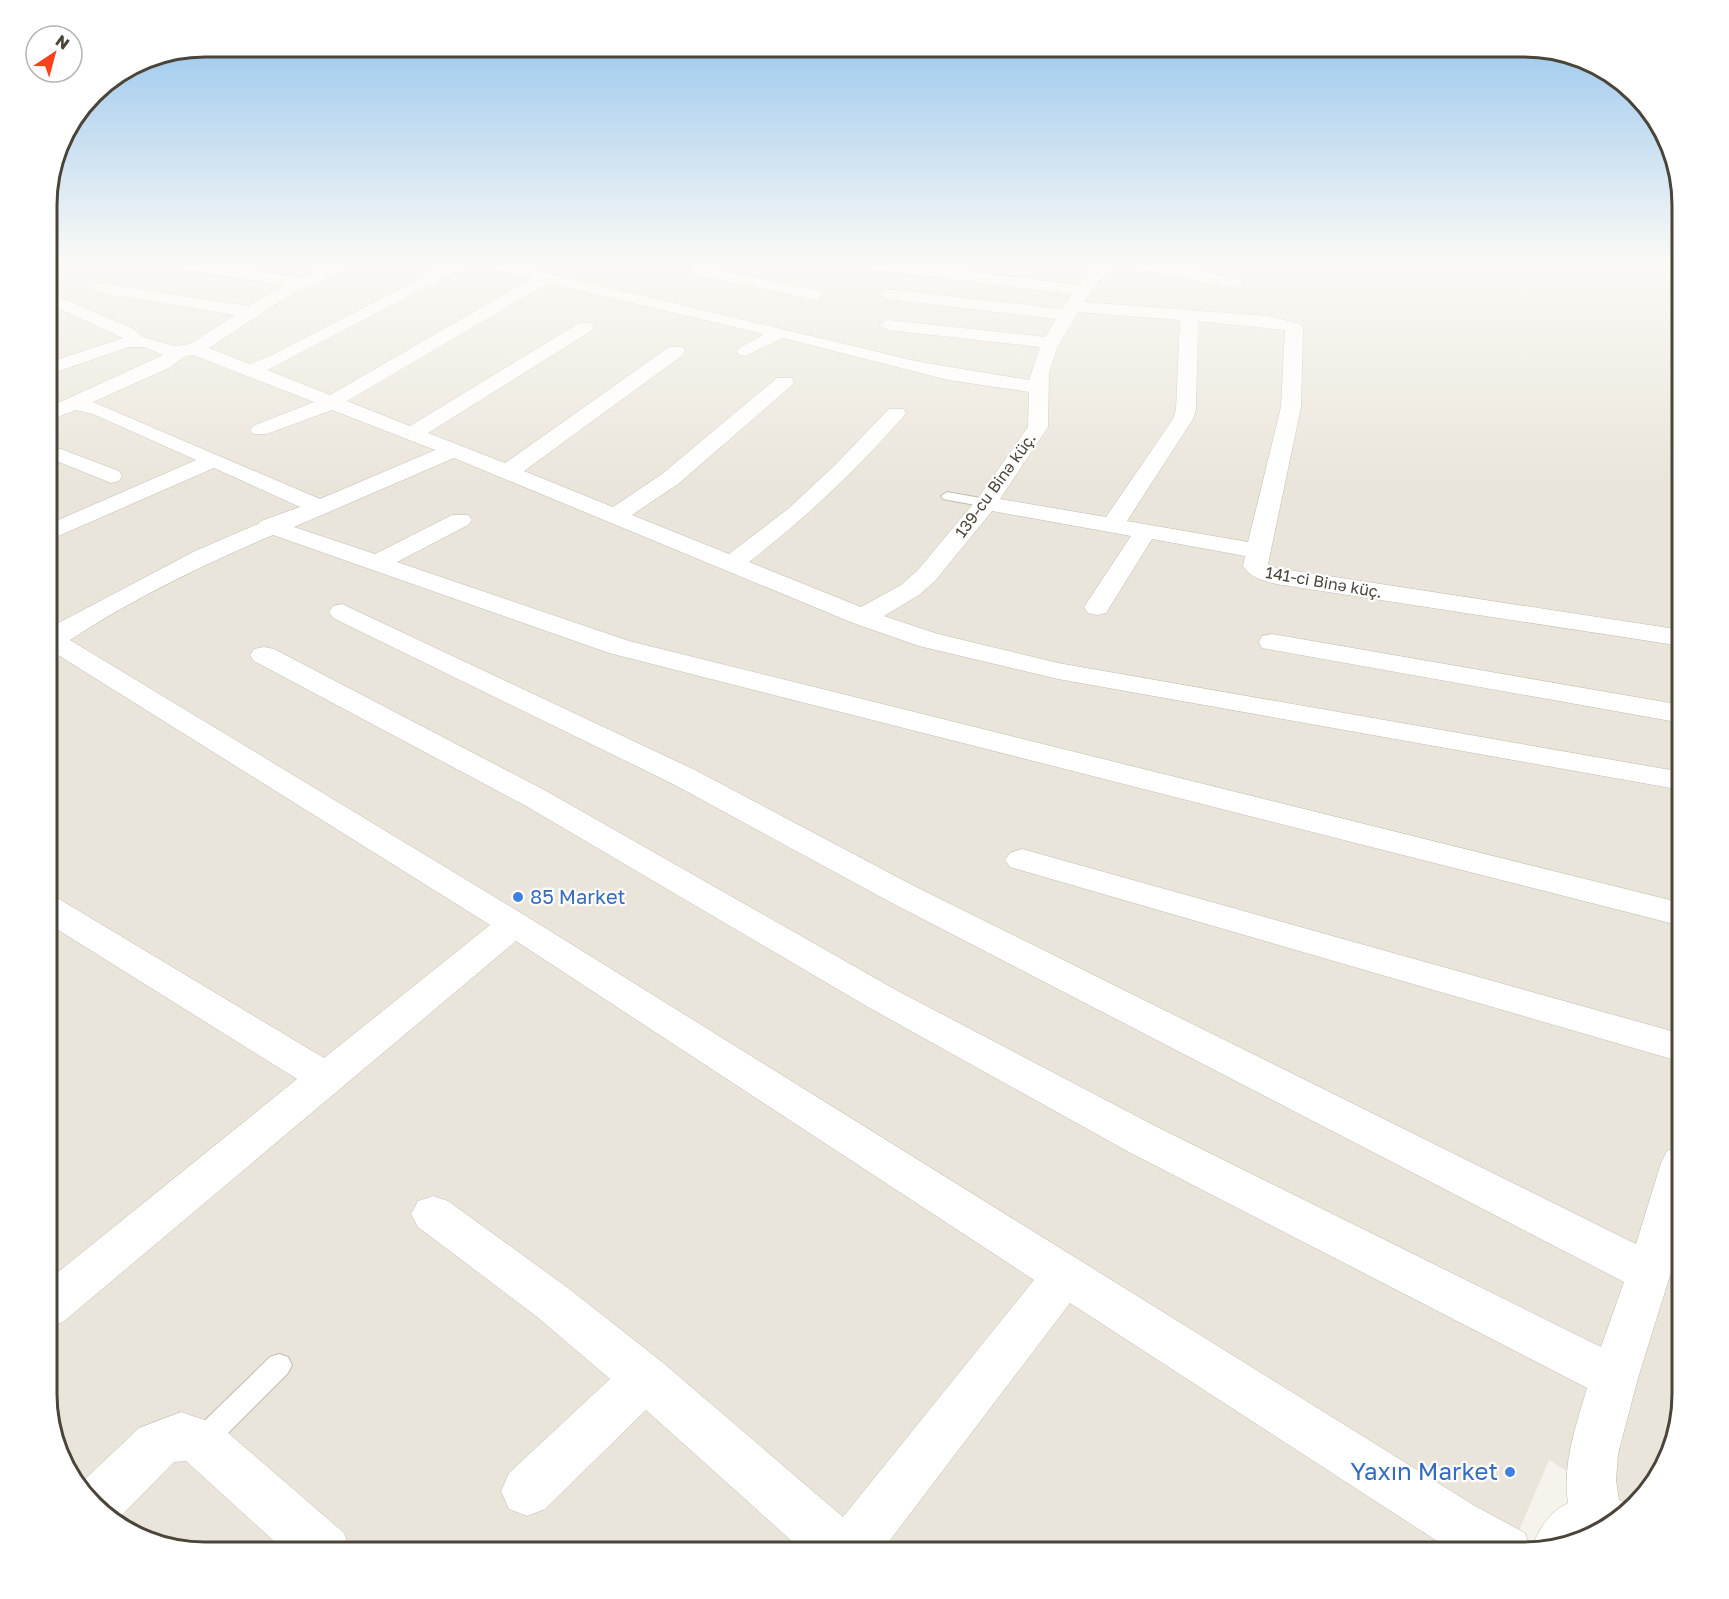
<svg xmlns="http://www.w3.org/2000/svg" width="1729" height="1599" viewBox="0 0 1729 1599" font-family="'Golos Text',sans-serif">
<rect width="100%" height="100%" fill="#f6f3ec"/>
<polygon fill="#eae5da" points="47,262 1682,262 1682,1393 1670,1455 1636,1506 1630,1510 1549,1460 1510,1552 206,1552 144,1540 93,1506 59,1455 47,1404"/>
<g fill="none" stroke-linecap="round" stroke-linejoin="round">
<g stroke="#c2bbae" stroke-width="2">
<g id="lane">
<polygon points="947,492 986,499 992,503 986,507 943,499 941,496"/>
<polygon points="279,1354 288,1357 292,1365 288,1373 213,1448 204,1451 195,1448 191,1439 195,1430 270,1357"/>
</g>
</g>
<g stroke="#c2bbae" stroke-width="1">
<g id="street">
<path d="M159 262H200L301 278 336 262H358L285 298 209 348 250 364 272 355 452 262H501L920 362 1029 380 1040 347 888 330 879 325 888 320 1045 337 1056 319 886 299 878 294 886 289 1062 309 1072 294 854 267 846 262H894L1079 285 1100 262H1150L1235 278 1241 279 1243 283 1241 287 1235 288 1117 265 1098 282 1084 302 1268 316 1300 324 1303 328 1301 407 1268 564 1276 568 1682 630V646L1276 584C1262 580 1251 578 1243 566L1245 556 1152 539 1106 613 1097 615 1088 613 1084 607 1131 536 992 511 935 581 919 595 884 616 938 634 1058 663 1682 772V790L1058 679 919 646 853 623 454 458 294 527 375 554 452 515H468L472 520 468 525 397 562 629 641 1682 903V926L609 653 273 535C203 565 134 598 70 640L526 916 1475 1506 1525 1533 1532 1551 1454 1552 1070 1303 881 1552H804L646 1410 545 1509 527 1516 509 1509 501 1491 509 1473 610 1379 536 1316 418 1227 411 1214 418 1201 433 1196 448 1201 568 1288 662 1362 843 1517 1034 1280 516 941 63 1322 47 1328V1281L297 1079 47 923V896L59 899 324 1058 490 925 50 650 47 651V629L195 551 258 524 261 521 300 507 214 468 47 541V525L196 460 93 414 76 410 47 421V408L163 355 144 347H129L47 375V363L123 338 47 303V292L132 328 143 337 175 346 190 344 235 315 100 293 92 288 94 284 100 283 248 306 285 285 167 267ZM472 263 531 279 330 395 267 370ZM548 283 764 334 736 350 738 354 745 356 783 338 948 380 1029 392 1028 427 978 498 917 571 901 585 861 607 749 562C808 516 853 473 903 417L906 413 903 409H889L834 466 789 508 729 554 632 515 678 484 791 386 794 382 791 378H777L662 474 613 507 524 471 683 355 685 351 683 347H669L505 463 428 433 591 331 594 327 591 323H579L410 426 347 401ZM1078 312 1180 320 1176 409 1173 419 1106 517 1000 499 1048 427 1049 372 1058 346ZM1198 321 1285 330 1281 407 1248 542 1127 521 1193 419 1196 409ZM193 355 314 402 253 426 250 430 253 434H267L332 410 435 450 320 499 93 402 169 368 185 356Z"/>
<polygon points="582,262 601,262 588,270 582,268 580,265"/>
<polygon points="698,266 816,290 824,295 816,300 692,274 690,271 692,268"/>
<polygon points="61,449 119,471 122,476 119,481 111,483 59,462 47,463 47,451"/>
<path d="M342 604 695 770 914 886 1636 1244 1661 1163 1667 1151 1682 1146V1237L1638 1378 1618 1454 1616 1480 1619 1500 1630 1504 1631 1509 1584 1541 1534 1550 1532 1546C1540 1528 1549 1512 1568 1503 1562 1463 1576 1427 1587 1388L1127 1151 868 1007 526 806 254 661 250 655 254 649 264 647 274 649 548 792 894 989 1157 1127 1601 1347 1624 1282 890 902 673 784 333 618 329 612 333 606Z"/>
<polygon points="1272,634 1682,705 1682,723 1262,648 1259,642 1262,636"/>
<polygon points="1022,849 1682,1034 1682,1062 1010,867 1005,860 1010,853"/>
<polygon points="181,1412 219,1425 344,1533 351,1552 286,1552 186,1461 174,1462 116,1521 93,1506 79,1485 139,1428"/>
</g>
</g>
<use href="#lane" fill="#fff" fill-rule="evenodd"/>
<use href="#street" fill="#fff" fill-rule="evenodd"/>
</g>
<linearGradient id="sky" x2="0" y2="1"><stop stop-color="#8fc1ec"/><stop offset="0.54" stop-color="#fbfaf6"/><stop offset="1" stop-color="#fbfaf6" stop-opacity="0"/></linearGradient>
<rect width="1729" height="486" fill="url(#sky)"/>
<g fill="#3f7fe0" stroke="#fff" stroke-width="2">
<circle cx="518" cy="897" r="6"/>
<circle cx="1510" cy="1472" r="6"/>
</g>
<g text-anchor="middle" stroke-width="4.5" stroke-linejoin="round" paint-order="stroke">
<g font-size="16" fill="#4b4439" stroke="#fff">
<text transform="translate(995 485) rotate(-54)" y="6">139-cu Binə küç.</text>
<text transform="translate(1324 582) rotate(10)" y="6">141-ci Binə küç.</text>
</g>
<g font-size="20" fill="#366cbe" stroke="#fff" text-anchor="start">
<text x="530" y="904">85 Market</text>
</g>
<g font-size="24" fill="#366cbe" stroke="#fff" text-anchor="end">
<text x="1498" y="1480">Yaxın Market</text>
</g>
</g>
<path d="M0 0H1729V1599H0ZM205 57H1524A148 148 0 0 1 1672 205V1394A148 148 0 0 1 1524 1542H205A148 148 0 0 1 57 1394V205A148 148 0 0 1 205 57Z" fill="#fff" fill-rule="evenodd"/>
<path fill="none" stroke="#4b4439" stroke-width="3" d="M205 57H1524A148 148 0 0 1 1672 205V1394A148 148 0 0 1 1524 1542H205A148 148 0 0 1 57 1394V205A148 148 0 0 1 205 57Z"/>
<g transform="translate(54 54) rotate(36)"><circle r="28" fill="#ffffff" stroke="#b7b4b0" stroke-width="1.5"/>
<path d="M0-4.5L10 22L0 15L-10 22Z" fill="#fc3f1d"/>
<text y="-9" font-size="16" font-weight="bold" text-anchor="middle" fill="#4b4439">N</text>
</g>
</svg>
